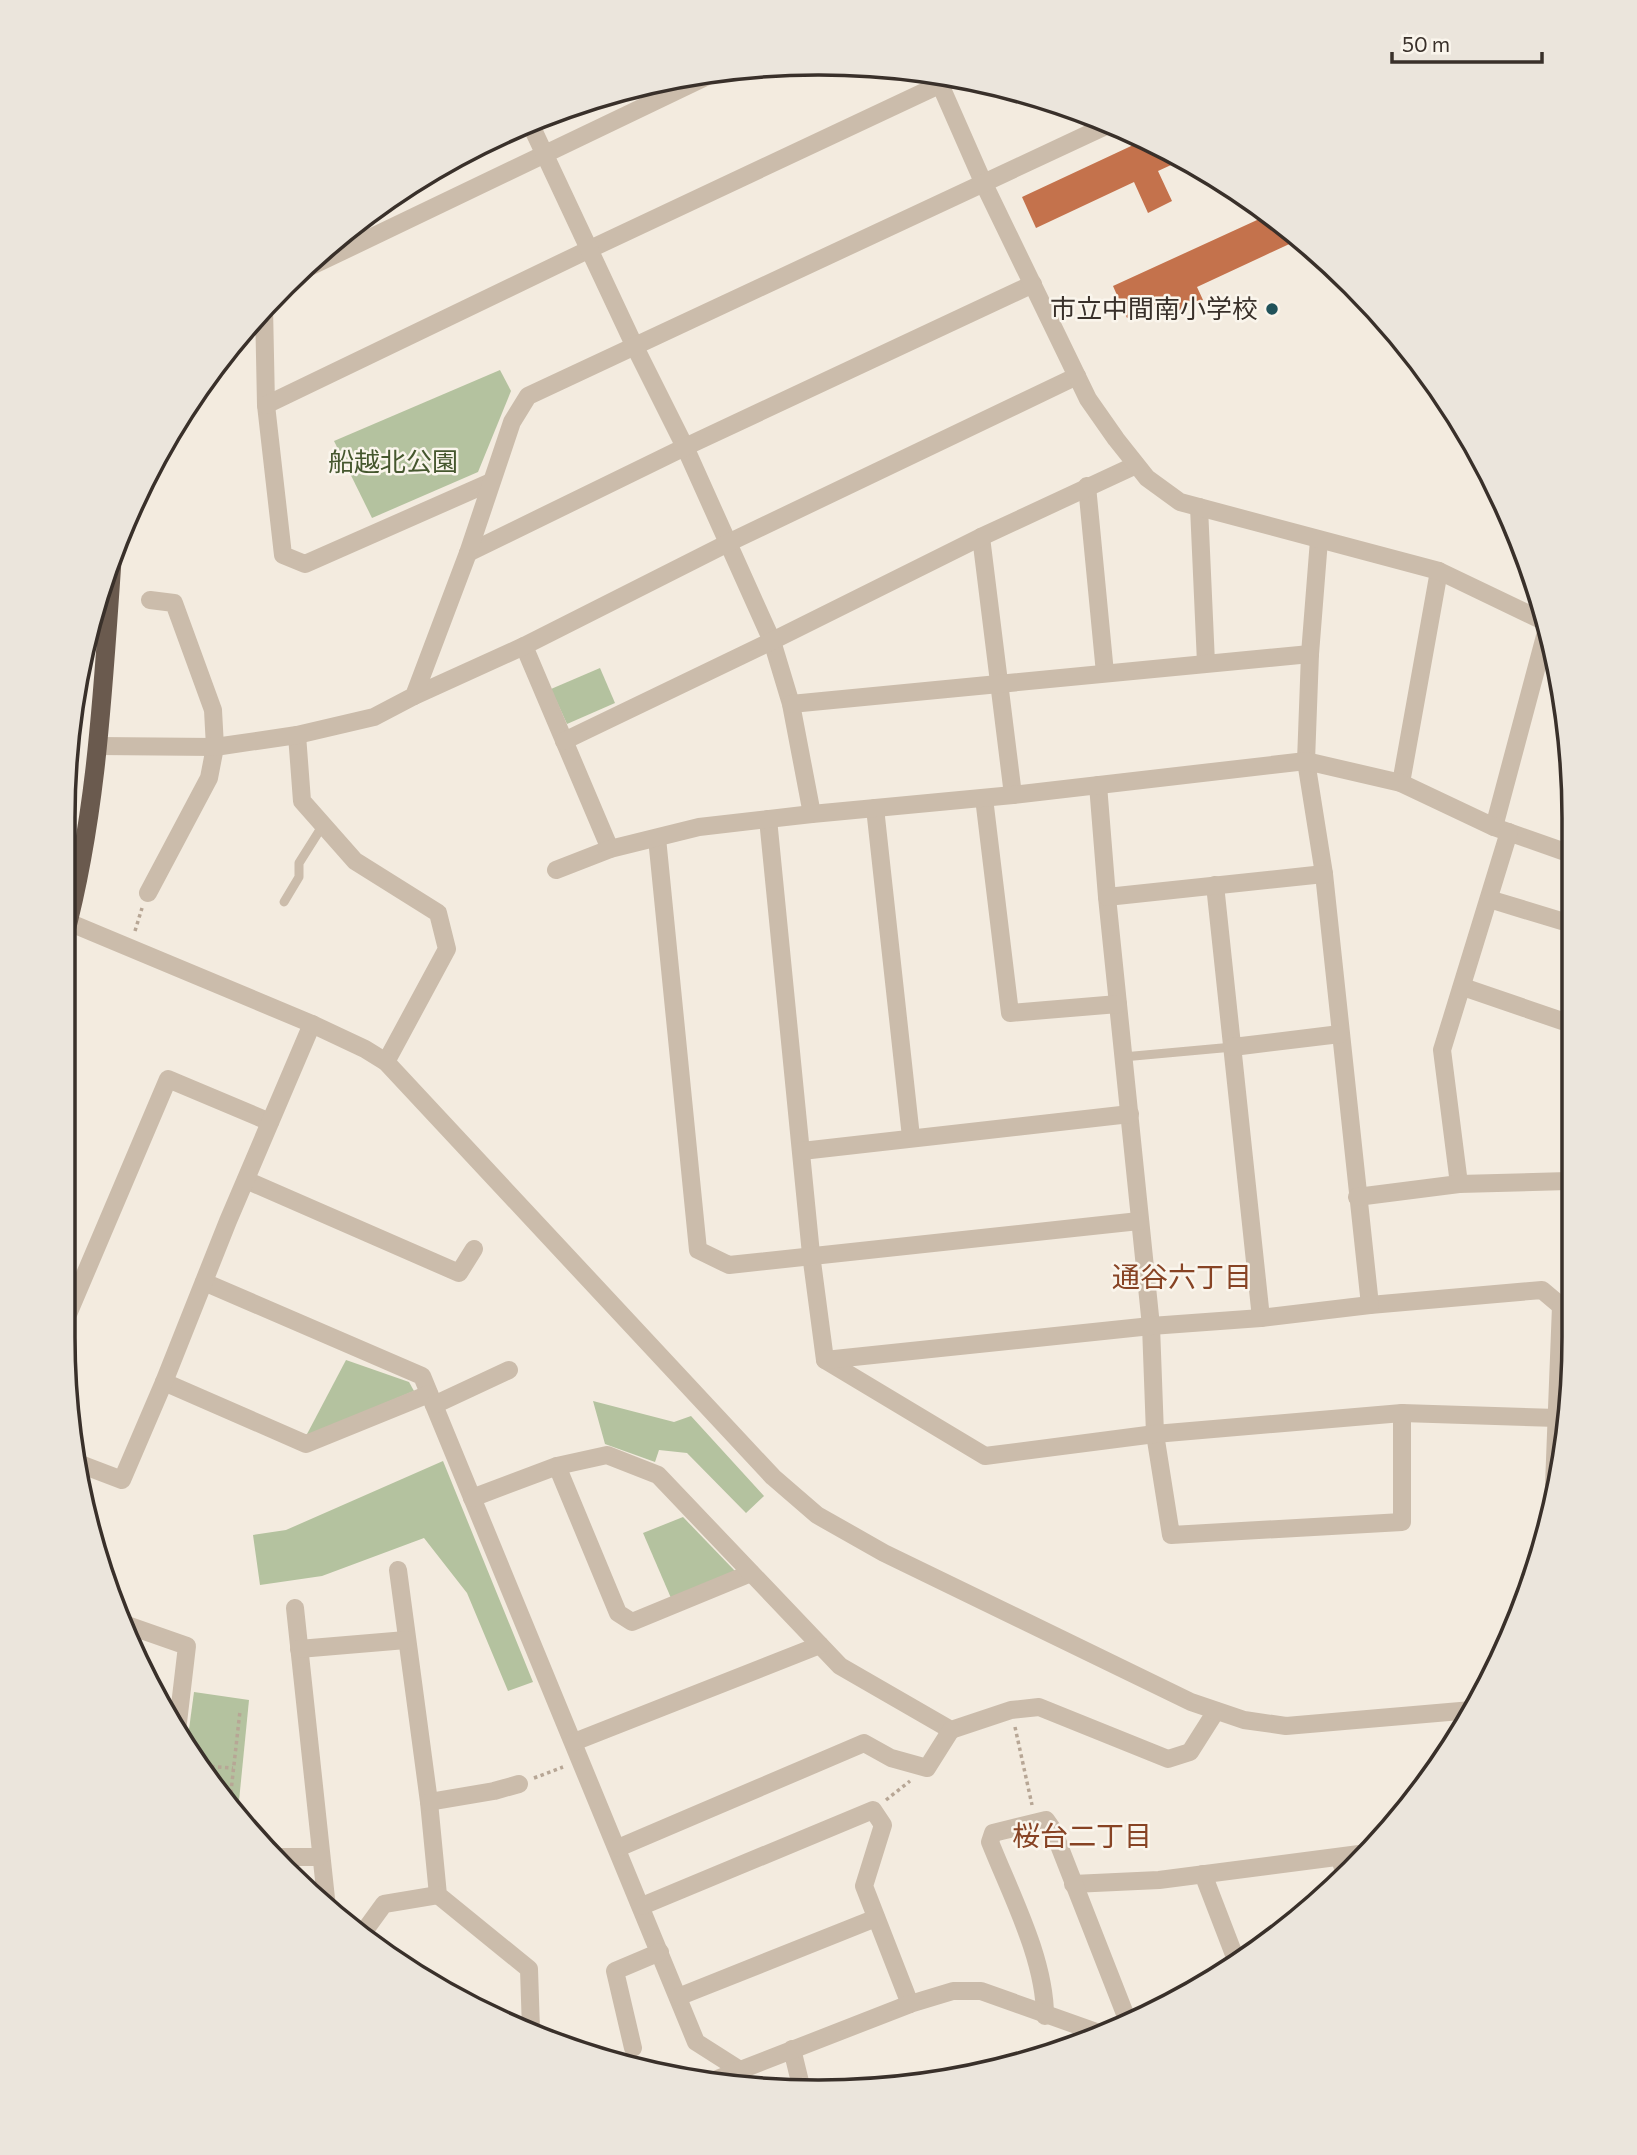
<svg xmlns="http://www.w3.org/2000/svg" width="1637" height="2155" viewBox="0 0 1637 2155" font-family="Commissioner,'Noto Sans JP',sans-serif">
<rect width="100%" height="100%" fill="#f3ebdf"/>
<g fill="#b4c29f">
<polygon points="500,370 511,391 478,472 372,518 334,441"/>
<polygon points="600,668 615,703 567,724 551,689"/>
<polygon points="346,1360 409,1382 414,1391 306,1436"/>
<polygon points="593,1401 674,1422 691,1416 764,1496 746,1513 687,1453 659,1450 655,1462 605,1444"/>
<polygon points="443,1461 533,1682 508,1691 467,1593 424,1538 322,1576 260,1585 253,1535 286,1530"/>
<polygon points="683,1517 735,1571 671,1598 643,1533"/>
<polygon points="194,1692 249,1700 238,1811 187,1744"/>
</g>
<g fill="#c4724c">
<polygon points="1144,140 1182,160 1158,171 1172,201 1148,213 1134,182 1036,228 1022,197"/>
<polygon points="1268,215 1298,240 1197,287 1203,300 1178,311 1171,297 1127,318 1113,286"/>
</g>
<g fill="none" stroke-linecap="round" stroke-linejoin="round">
<g stroke="#b7a695" stroke-width="3.5" stroke-dasharray="3.5 3.5" stroke-linecap="butt">
<polyline points="135,931 142,908"/>
<polyline points="1015,1727 1032,1805"/>
<polyline points="204,1766 233,1768"/>
<polyline points="534,1778 563,1767"/>
<polyline points="230,1800 240,1711"/>
<polyline points="886,1800 910,1781"/>
</g>
<g stroke="#cbbcab" stroke-width="9">
<polyline points="284,902 299,877 299,863 323,825"/>
<polyline points="1123,1057 1233,1047"/>
</g>
<g stroke="#cbbcab" stroke-width="18">
<polyline points="299,272 712,74"/>
<polyline points="264,307 266,405 283,555 305,564 491,482"/>
<polyline points="635,347 685,447 772,641 791,704 812,814"/>
<polyline points="266,405 590,249 956,77"/>
<polyline points="1087,486 1105,673"/>
<polyline points="1199,507 1206,663"/>
<polyline points="981,537 1013,795"/>
<polyline points="1319,540 1310,654 1306,761 1324,874 1370,1305 1542,1290 1561,1306 1567,1308"/>
<polyline points="468,553 685,447 1033,284"/>
<polyline points="524,646 610,849"/>
<polyline points="414,696 524,646 728,543 1077,376"/>
<polyline points="791,704 1310,654"/>
<polyline points="297,735 302,801 355,861 438,913 447,949 386,1062"/>
<polyline points="564,741 772,641 981,537 1136,465"/>
<polyline points="1401,783 1439,571"/>
<polyline points="1098,785 1107,897 1151,1326 1155,1434 1171,1535 1402,1522 1402,1413"/>
<polyline points="984,798 1010,1013 1118,1004"/>
<polyline points="875,808 911,1137"/>
<polyline points="768,819 811,1254 825,1360 985,1456 1155,1434 1402,1413 1557,1418"/>
<polyline points="1494,827 1545,636"/>
<polyline points="657,838 698,1250 729,1265 1139,1221"/>
<polyline points="556,870 610,849 699,827 812,814 1013,795 1306,761 1401,783 1494,827 1568,853"/>
<polyline points="1215,885 1261,1318"/>
<polyline points="148,893 209,778 215,747 213,710 174,603 150,600"/>
<polyline points="1107,897 1324,874"/>
<polyline points="1489,899 1568,923"/>
<polyline points="1463,987 1568,1023"/>
<polyline points="1233,1047 1340,1034"/>
<polyline points="802,1151 1130,1114"/>
<polyline points="246,1180 459,1273 474,1249"/>
<polyline points="1459,1184 1442,1050 1509,832"/>
<polyline points="1357,1197 1459,1184 1568,1181"/>
<polyline points="204,1282 422,1376 696,2042 740,2070"/>
<polyline points="63,1326 168,1079 270,1122"/>
<polyline points="825,1360 1151,1326 1261,1318 1370,1305"/>
<polyline points="164,1382 306,1444 429,1394"/>
<polyline points="434,1405 509,1370"/>
<polyline points="80,1464 122,1480 164,1382 228,1221 312,1024"/>
<polyline points="557,1466 618,1613 632,1622 751,1573"/>
<polyline points="1554,1485 1561,1306"/>
<polyline points="472,1498 557,1466 607,1455 658,1475 840,1666 951,1730 1011,1710 1039,1707 1168,1759 1190,1752 1216,1711"/>
<polyline points="398,1570 429,1802 438,1895 529,1969 531,2030"/>
<polyline points="295,1608 327,1908"/>
<polyline points="127,1625 187,1646 177,1731"/>
<polyline points="299,1649 406,1640"/>
<polyline points="574,1742 820,1645"/>
<polyline points="429,1802 494,1791 519,1784"/>
<polyline points="618,1848 864,1743 891,1758 927,1768 951,1730"/>
<polyline points="274,1857 320,1857"/>
<polyline points="1339,1857 1346,1876"/>
<polyline points="1203,1874 1238,1965"/>
<polyline points="1073,1884 1159,1880 1367,1853"/>
<polyline points="642,1906 873,1810 883,1825 864,1886 910,2004"/>
<polyline points="360,1937 384,1904 438,1895"/>
<polyline points="678,1997 876,1918"/>
<path d="M1045 2016C1045 1959 1011 1895 990 1842L993 1833 1046 1820 1053 1830 1127 2019"/>
<polyline points="633,2048 615,1971 660,1952"/>
<polyline points="792,2049 801,2086"/>
<polyline points="715,2080 910,2004 953,1991 981,1991 1099,2033"/>
</g>
<g stroke="#cbbcab" stroke-width="18">
<polyline points="936,75 983,182 1088,399 1116,439 1147,478 1180,502 1439,571 1541,620"/>
<polyline points="529,121 635,347"/>
<polyline points="98,746 215,747 297,735 374,717 414,696 468,553 512,422 528,396 1112,123"/>
<polyline points="68,922 312,1024 365,1049 386,1062 773,1477 817,1515 884,1553 1191,1702 1244,1720 1286,1726 1472,1710"/>
</g>
<path stroke="#6a5a4e" stroke-width="19" d="M64 938C97 815 103 687 112 561"/>
</g>
<circle fill="#20525a" stroke="#faf5ec" stroke-width="2.5" cx="1272" cy="309" r="7"/>
<g text-anchor="middle" stroke-width="5" stroke-linejoin="round" paint-order="stroke">
<g font-size="26" fill="#39302a" stroke="#faf5ec" text-anchor="end">
<text x="1258" y="318">市立中間南小学校</text>
</g>
<g font-size="26" fill="#45572e" stroke="#faf5ec">
<text x="393" y="471">船越北公園</text>
</g>
<g font-size="28" fill="#874324" stroke="#faf5ec">
<text x="1182" y="1287">通谷六丁目</text>
<text x="1082" y="1846">桜台二丁目</text>
</g>
</g>
<path d="M0 0H1637V2155H0ZM818 75H819A743 743 0 0 1 1562 818V1337A743 743 0 0 1 819 2080H818A743 743 0 0 1 75 1337V818A743 743 0 0 1 818 75Z" fill="#ebe5dc" fill-rule="evenodd"/>
<path fill="none" stroke="#39302a" stroke-width="3.5" d="M818 75H819A743 743 0 0 1 1562 818V1337A743 743 0 0 1 819 2080H818A743 743 0 0 1 75 1337V818A743 743 0 0 1 818 75Z"/>
<path d="M1392 52v10h150v-10" fill="none" stroke="#39302a" stroke-width="3.5"/>
<text x="1402" y="52" font-size="21" fill="#39302a" stroke="#faf5ec" stroke-width="5" paint-order="stroke">50 m</text>
</svg>
